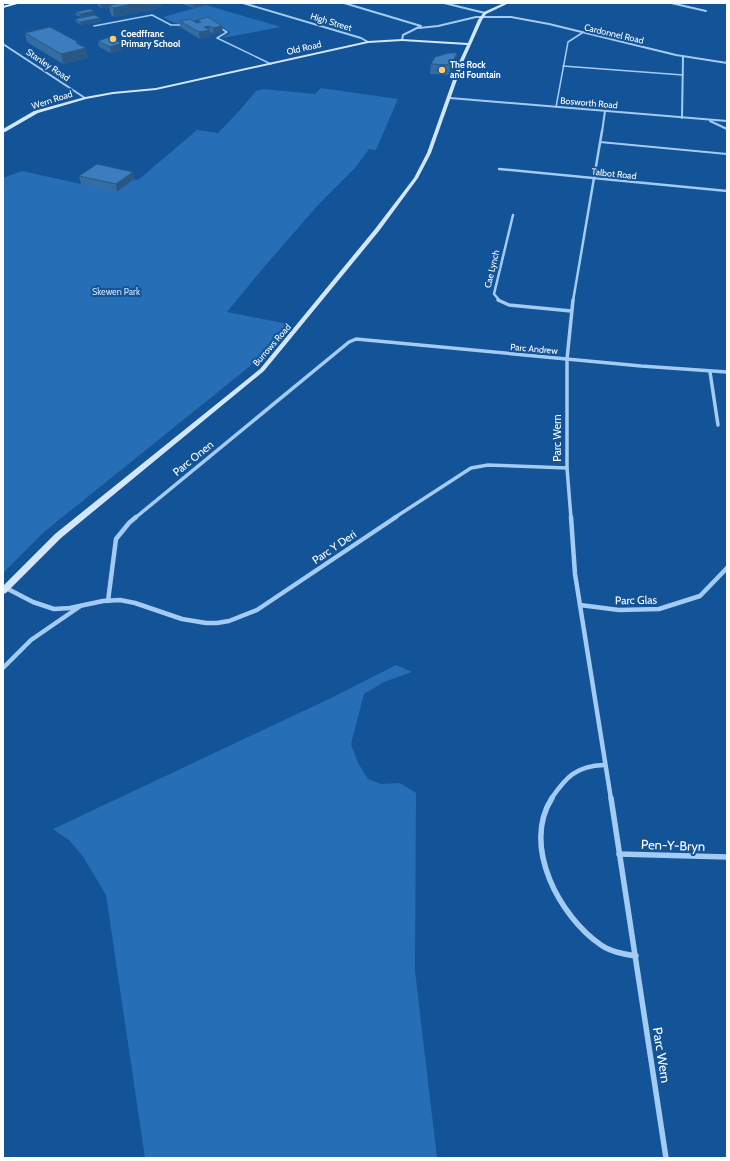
<svg xmlns="http://www.w3.org/2000/svg" width="730" height="1161" viewBox="0 0 730 1161" font-family="Cabin,sans-serif">
<rect width="100%" height="100%" fill="#135397"/>
<g fill="#266eb6">
<polygon points="206,5 281,27 222,38 229,34 230,32 211,20 198,20 179,24 175,23 163,17"/>
<polygon points="321,88 398,99 376,150 369,149 355,168 319,204 264,267 227,312 288,324 270,346 249,367 44,532 3,573 3,178 22,171 81,184 98,172 138,180 197,130 218,133 239,111 256,91 264,89 315,94"/>
<polygon points="396,665 412,672 384,682 364,694 351,744 358,763 368,779 381,784 400,783 416,793 415,971 437,1158 145,1158 106,895 84,858 70,841 53,829 331,698"/>
</g>
<g fill="none" stroke-linecap="round" stroke-linejoin="round">
<g stroke="#a4cbf3" stroke-width="1.5">
<polyline points="94,26 152,15 171,25 184,25"/>
<polyline points="220,28 227,32 217,38 271,64"/>
<polyline points="563,66 683,75"/>
<polyline points="556,107 568,42 582,33"/>
</g>
<polyline stroke="#a4cbf3" stroke-width="2" points="600,142 727,154"/>
<g stroke="#a4cbf3" stroke-width="2">
<polyline points="243,3 361,38 368,42"/>
<polyline points="344,3 421,26 403,35 402,40"/>
<polyline points="444,3 485,13"/>
<polyline points="671,3 706,11"/>
<polyline points="419,28 438,26 476,17 511,17 549,24 676,55 727,63"/>
<polyline points="3,44 85,98"/>
<polyline points="450,98 727,121"/>
<polyline points="682,118 683,57"/>
<polyline points="710,121 727,129"/>
<polyline points="602,132 605,111"/>
</g>
<g stroke="#a4cbf3" stroke-width="2.5">
<polyline points="499,169 727,191"/>
<polyline points="500,301 494,294 513,215"/>
<polyline points="573,301 602,131"/>
</g>
<g stroke="#a4cbf3" stroke-width="3.5">
<polyline points="498,300 509,305 571,311"/>
<polyline points="710,372 718,425"/>
<polyline points="135,518 349,342 356,339 641,366 727,372"/>
<polyline points="394,518 471,468 488,465 567,468"/>
<polyline points="571,518 567,468 567,359 573,300"/>
</g>
<g stroke="#a4cbf3" stroke-width="4.5">
<polyline points="571,517 575,574 611,799"/>
<polyline points="6,588 33,602 54,609 70,608 103,601 120,600 135,603 182,619 206,623 217,623 229,621 257,610 396,517"/>
<polyline points="108,601 116,539 129,523 136,517"/>
<polyline points="580,605 619,610 659,609 700,596 727,568"/>
<polyline points="3,668 31,640 79,607"/>
<path d="M551 799C566 777 576 766 604 765"/>
</g>
<g stroke="#a4cbf3" stroke-width="5.5">
<path d="M552 798C521 846 560 917 601 945 611 952 624 954 636 956"/>
<polyline points="611,798 666,1158"/>
<polyline points="619,854 727,857"/>
</g>
<polygon fill="#d3e7fc" fill-rule="evenodd" points="504,3 509,3 486,14 482,20 464,60 431,153 418,178 379,231 264,371 61,538 6,593 3,594 3,586 55,534 260,369 375,229 414,178 427,153 460,60 467,45 402,41 368,43 156,90 113,94 86,99 38,113 5,132 3,132 3,129 34,111 85,97 113,92 156,88 368,41 402,39 468,43 478,20 484,12"/>
<polygon fill="#f0f6ff" fill-rule="evenodd" points="14,3 21,3 3,8 3,6"/>
</g>
<g fill="#346ca4">
<polygon points="83,3 163,3 163,6 156,7 156,9 114,17 111,15 109,7 101,8 98,6 97,3 87,5"/>
<polygon points="182,3 204,3 205,5 194,8 182,4"/>
<polygon points="76,12 95,14 81,17 101,21 81,25 76,22 75,19 81,17 76,15"/>
<polygon points="197,20 223,32 213,34 210,32 210,37 200,39 180,27 180,21 197,23 198,22"/>
<polygon points="25,33 79,44 88,58 63,64 27,42"/>
<polygon points="98,41 122,43 123,50 111,53 99,47"/>
<polygon points="456,63 450,75 430,74 431,64"/>
<polygon points="133,172 134,179 117,192 81,184 79,176"/>
</g>
<g fill="#2a5886">
<polygon points="86,3 97,3 87,5"/>
<polygon points="100,3 111,3 112,6 109,6 109,7 101,8"/>
<polygon points="137,3 163,3 163,6 156,7 156,9 114,17 113,8"/>
<polygon points="200,3 204,3 205,5 194,8 193,5"/>
<polygon points="94,11 95,14 81,18 80,14"/>
<polygon points="100,18 101,21 81,25 80,22"/>
<polygon points="209,26 210,37 200,39 199,32 204,27"/>
<polygon points="222,26 223,32 213,34 213,28"/>
<polygon points="78,42 80,50 86,48 88,58 63,64 61,54 76,43"/>
<polygon points="122,43 123,50 111,53 110,47"/>
<polygon points="457,53 456,63 450,75 451,65"/>
<polygon points="133,172 134,179 117,192 116,184"/>
</g>
<g fill="#3c7dbf" stroke="#2a5886">
<polygon points="120,3 137,3 113,8 109,6"/>
<polygon points="188,3 200,3 193,5"/>
<polygon points="90,9 94,11 80,14 76,12"/>
<polygon points="95,15 100,18 80,22 75,19"/>
<polygon points="208,17 222,26 213,28 209,26 204,27 210,30 199,32 180,21 190,19 197,23 201,22 197,20"/>
<polygon points="50,27 78,42 76,43 86,48 61,54 25,33"/>
<polygon points="109,37 122,43 110,47 98,41"/>
<polygon points="449,53 457,53 451,65 431,64 435,57"/>
<polygon points="97,164 133,172 116,184 79,176"/>
</g>
<g fill="#ffcb66" stroke="#135397" stroke-width="1.5">
<circle cx="113" cy="39" r="4"/>
<circle cx="442" cy="70" r="4"/>
</g>
<g text-anchor="middle" stroke-width="4" stroke-linejoin="round" paint-order="stroke">
<g font-size="9" fill="#fff" stroke="#135397">
<text transform="translate(331 22) rotate(17)" y="3">High Street</text>
<text transform="translate(614 34) rotate(13)" y="3">Cardonnel Road</text>
<text transform="translate(304 48) rotate(-13)" y="3">Old Road</text>
<text transform="translate(48 65) rotate(34)" y="3">Stanley Road</text>
<text transform="translate(52 100) rotate(-18)" y="3">Wern Road</text>
<text transform="translate(589 103) rotate(5)" y="3">Bosworth Road</text>
<text transform="translate(614 174) rotate(6)" y="3">Talbot Road</text>
<text transform="translate(492 269) rotate(-77)" y="3">Cae Lynch</text>
<text transform="translate(272 345) rotate(-49)" y="3">Burrows Road</text>
<text transform="translate(534 349) rotate(5)" y="3">Parc Andrew</text>
</g>
<g font-size="9" font-weight="bold" fill="#fff" stroke="#135397" text-anchor="start">
<text x="121" y="37">Coedffranc<tspan x="121" dy="10">Primary School</tspan></text>
<text x="450" y="68">The Rock<tspan x="450" dy="10">and Fountain</tspan></text>
</g>
<g font-size="9" fill="#cce4fd" stroke="#135397">
<text x="116" y="295">Skewen Park</text>
</g>
<g font-size="11" fill="#fff" stroke="#135397">
<text transform="translate(557 438) rotate(-90)" y="4">Parc Wern</text>
<text transform="translate(193 458) rotate(-39)" y="4">Parc Onen</text>
<text transform="translate(334 547) rotate(-34)" y="4">Parc Y Deri</text>
<text transform="translate(636 600) rotate(-1)" y="4">Parc Glas</text>
</g>
<g font-size="13" fill="#fff" stroke="#135397">
<text transform="translate(673 845) rotate(2)" y="5">Pen-Y-Bryn</text>
<text transform="translate(662 1055) rotate(81)" y="5">Parc Wern</text>
</g>
</g>
<rect width="730" height="1161" fill="none" stroke="#ffffff" stroke-width="8"/>
</svg>
